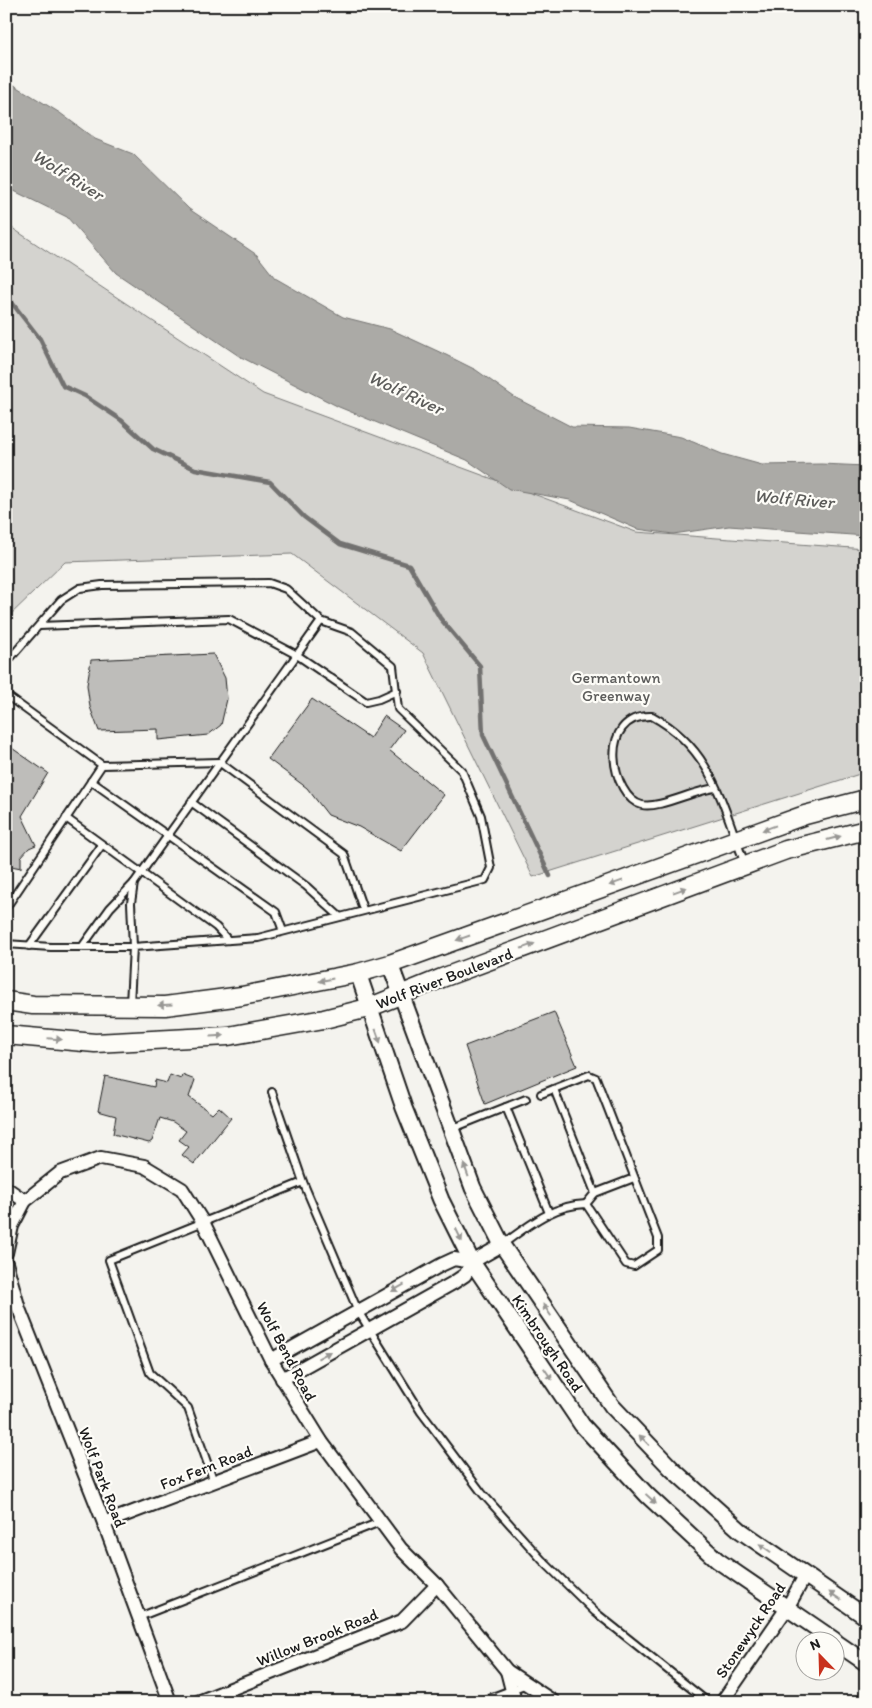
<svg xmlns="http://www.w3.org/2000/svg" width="872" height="1708" viewBox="0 0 872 1708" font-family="Itim,sans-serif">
<rect width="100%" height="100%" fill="#f4f3ee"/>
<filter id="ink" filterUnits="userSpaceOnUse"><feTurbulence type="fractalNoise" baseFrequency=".02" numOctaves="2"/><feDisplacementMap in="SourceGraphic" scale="10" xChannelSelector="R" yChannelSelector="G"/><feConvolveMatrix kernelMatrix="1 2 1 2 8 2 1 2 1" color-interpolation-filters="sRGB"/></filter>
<g filter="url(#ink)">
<polygon fill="#d4d3cf" stroke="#787876" points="6,224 263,394 636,532 866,549 866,772 533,877 423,653 292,554 65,562 6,619"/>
<polygon fill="#abaaa6" stroke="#72716f" points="6,80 60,113 95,139 133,154 189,209 257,255 275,278 343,317 390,329 446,355 476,370 514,397 572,427 629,428 681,437 722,454 762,465 821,464 866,466 866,536 729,526 673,534 637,529 570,500 509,489 467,460 339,407 239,356 116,273 67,217 6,187"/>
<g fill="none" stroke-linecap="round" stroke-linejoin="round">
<polyline stroke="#72716f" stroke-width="4.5" points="6,295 40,339 63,386 85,396 121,420 153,449 195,469 270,482 304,517 340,544 409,565 440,618 480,666 483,735 550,876"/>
</g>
<g fill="#bebdba" stroke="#1c1c1c">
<polygon points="213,654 225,678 227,699 221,725 208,735 158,740 158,729 99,731 90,707 87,685 91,660"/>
<polygon points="312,699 370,738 384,716 404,730 389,750 444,795 401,851 359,827 328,815 307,788 268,759"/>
<polygon points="6,744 48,773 22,816 36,845 29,848 21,857 21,868 6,865"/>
<polygon points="554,1012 577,1066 485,1104 465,1046"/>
<polygon points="170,1075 181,1079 182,1075 195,1080 189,1097 212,1114 219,1107 231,1118 194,1164 182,1155 189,1147 179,1140 186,1131 173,1122 160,1118 152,1141 149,1143 113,1134 116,1116 98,1111 105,1076 154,1087 155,1080 167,1083"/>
</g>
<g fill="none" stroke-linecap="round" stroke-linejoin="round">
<g stroke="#1c1c1c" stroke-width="10">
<g id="service">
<polyline points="39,626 229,619 297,655 366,702 379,699 397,691"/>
<polyline points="6,663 61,600 80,588 102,585 269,583 286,589 321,621"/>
<polyline points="6,695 102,765 219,762 344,854 363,909"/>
<polyline points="91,781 276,912 283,931"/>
<path d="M716 788C694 790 659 809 642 805 612 798 595 714 652 716 713 749 722 805 745 864"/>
<polyline points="191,802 306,886 339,916"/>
<polyline points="66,818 216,927 228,940"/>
<polyline points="6,908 102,765"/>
<polyline points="6,944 51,947 133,947 258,938 485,880 491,868 481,816 462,771 398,709 393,666 352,632 321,621 134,883 131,903 133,947 130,1004"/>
<polyline points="29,946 102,845"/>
<polyline points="82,947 110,908 134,883"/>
<polyline points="554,1089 595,1193"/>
<polyline points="272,1092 303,1182 358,1311 421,1412 482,1493 542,1560 595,1612 708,1702"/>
<polyline points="506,1107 549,1213"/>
<polyline points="451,1129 526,1099"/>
<polyline points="586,1204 595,1193 634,1178"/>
<path d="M503 1244C529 1225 553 1205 586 1204L626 1264 634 1266 658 1250V1238L596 1078 589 1075 541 1094"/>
<polyline points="214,1482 188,1408 150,1373 109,1260 303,1182"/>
<polyline points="139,1617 380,1522"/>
<polyline points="479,1702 527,1684"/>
</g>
</g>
<g stroke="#1c1c1c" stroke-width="16">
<g id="minor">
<polyline points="6,1188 25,1201 60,1173 101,1158 144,1166 182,1189 204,1224 271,1360 321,1441 401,1549 437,1585 507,1671 554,1702"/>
<polyline points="6,1253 12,1226 25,1201"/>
<polyline points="472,1262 502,1245"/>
<polyline points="6,1263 19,1309 104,1523 170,1702"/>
<polyline points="271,1360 441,1265 454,1259 472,1262 465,1275 453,1283 282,1379"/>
<polyline points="104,1523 321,1441"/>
<polyline points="507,1671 515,1702"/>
<polyline points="198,1702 402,1621 437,1585"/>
<polyline points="722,1702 787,1608 805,1576"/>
</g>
</g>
<g stroke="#1c1c1c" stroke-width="19">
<g id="tertiary">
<polyline points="390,964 473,1188 502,1245 612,1406 672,1469 741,1531 866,1617"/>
<polyline points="358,973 404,1108 441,1200 472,1262 582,1425 647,1495 717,1560 834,1640"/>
<polyline points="834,1641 866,1663"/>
</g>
</g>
<g stroke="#1c1c1c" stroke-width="21">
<g id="secondary">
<polyline points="6,1001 33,1005 165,1006 242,996 358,973 390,964 805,815 866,799"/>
<polyline points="6,1035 95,1043 228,1036 324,1019 368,1008 442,978 786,850 866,830"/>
</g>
</g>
<use href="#service" stroke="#fdfcf7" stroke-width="6"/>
<use href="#minor" stroke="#fdfcf7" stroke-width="12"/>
<use href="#tertiary" stroke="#fdfcf7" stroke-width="15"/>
<use href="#secondary" stroke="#fdfcf7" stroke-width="18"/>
</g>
<defs><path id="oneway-solid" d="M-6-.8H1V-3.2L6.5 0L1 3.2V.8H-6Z" transform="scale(1.25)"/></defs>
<g fill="#989794">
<use href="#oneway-solid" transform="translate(769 828) rotate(160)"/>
<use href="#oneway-solid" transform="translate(834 838) rotate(-15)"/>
<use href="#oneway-solid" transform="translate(616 883) rotate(160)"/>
<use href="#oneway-solid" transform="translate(680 890) rotate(-20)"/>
<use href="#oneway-solid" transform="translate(463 938) rotate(161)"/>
<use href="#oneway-solid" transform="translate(528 946) rotate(-20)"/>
<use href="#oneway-solid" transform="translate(326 980) rotate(169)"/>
<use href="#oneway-solid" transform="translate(165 1005) rotate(176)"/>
<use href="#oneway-solid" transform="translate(217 1036) rotate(-3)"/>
<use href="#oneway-solid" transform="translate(378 1036) rotate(70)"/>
<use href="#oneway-solid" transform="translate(55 1039) rotate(5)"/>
<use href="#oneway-solid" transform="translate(466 1170) rotate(-110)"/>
<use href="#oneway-solid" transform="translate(459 1235) rotate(64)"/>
<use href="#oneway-solid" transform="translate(398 1288) rotate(151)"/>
<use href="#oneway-solid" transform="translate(547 1310) rotate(-124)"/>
<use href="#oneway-solid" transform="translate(324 1355) rotate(-29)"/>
<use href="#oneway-solid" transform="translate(548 1374) rotate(56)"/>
<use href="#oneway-solid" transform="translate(644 1440) rotate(-134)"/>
<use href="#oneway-solid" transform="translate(651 1499) rotate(43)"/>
<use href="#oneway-solid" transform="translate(765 1548) rotate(-145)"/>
<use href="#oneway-solid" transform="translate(835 1596) rotate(-146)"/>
</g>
</g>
<g text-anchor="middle" stroke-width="4.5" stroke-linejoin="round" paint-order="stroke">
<g font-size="16" fill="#5c5c5b" stroke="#fdfcf7">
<text x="616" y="683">Germantown<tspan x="616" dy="18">Greenway</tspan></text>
</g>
<g font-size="16" fill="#1c1c1c" stroke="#fdfcf7">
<text transform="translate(444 978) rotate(-21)" y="6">Wolf River Boulevard</text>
<text transform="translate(548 1343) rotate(56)" y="6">Kimbrough Road</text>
<text transform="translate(287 1351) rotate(62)" y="6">Wolf Bend Road</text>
<text transform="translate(206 1467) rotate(-21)" y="6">Fox Fern Road</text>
<text transform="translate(103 1477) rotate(69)" y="6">Wolf Park Road</text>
<text transform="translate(750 1630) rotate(-56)" y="6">Stonewyck Road</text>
<text transform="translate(317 1637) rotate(-22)" y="6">Willow Brook Road</text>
</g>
<g font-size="18" font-style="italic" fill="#5c5c5a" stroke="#fdfcf7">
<text transform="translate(68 175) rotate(32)" y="6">Wolf River</text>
<text transform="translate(406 393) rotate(25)" y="6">Wolf River</text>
<text transform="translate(794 499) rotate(5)" y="6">Wolf River</text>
</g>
</g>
<rect width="872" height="1708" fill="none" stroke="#fdfcf7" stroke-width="25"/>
<rect x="12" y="12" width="847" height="1683" fill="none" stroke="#1c1c1c" stroke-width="2" filter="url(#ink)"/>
<g transform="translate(820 1656) rotate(337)"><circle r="24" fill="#fdfcf7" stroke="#a3a29f"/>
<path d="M0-4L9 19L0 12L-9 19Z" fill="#c8321e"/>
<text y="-8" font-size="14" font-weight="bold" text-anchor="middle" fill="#1c1c1c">N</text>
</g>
</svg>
